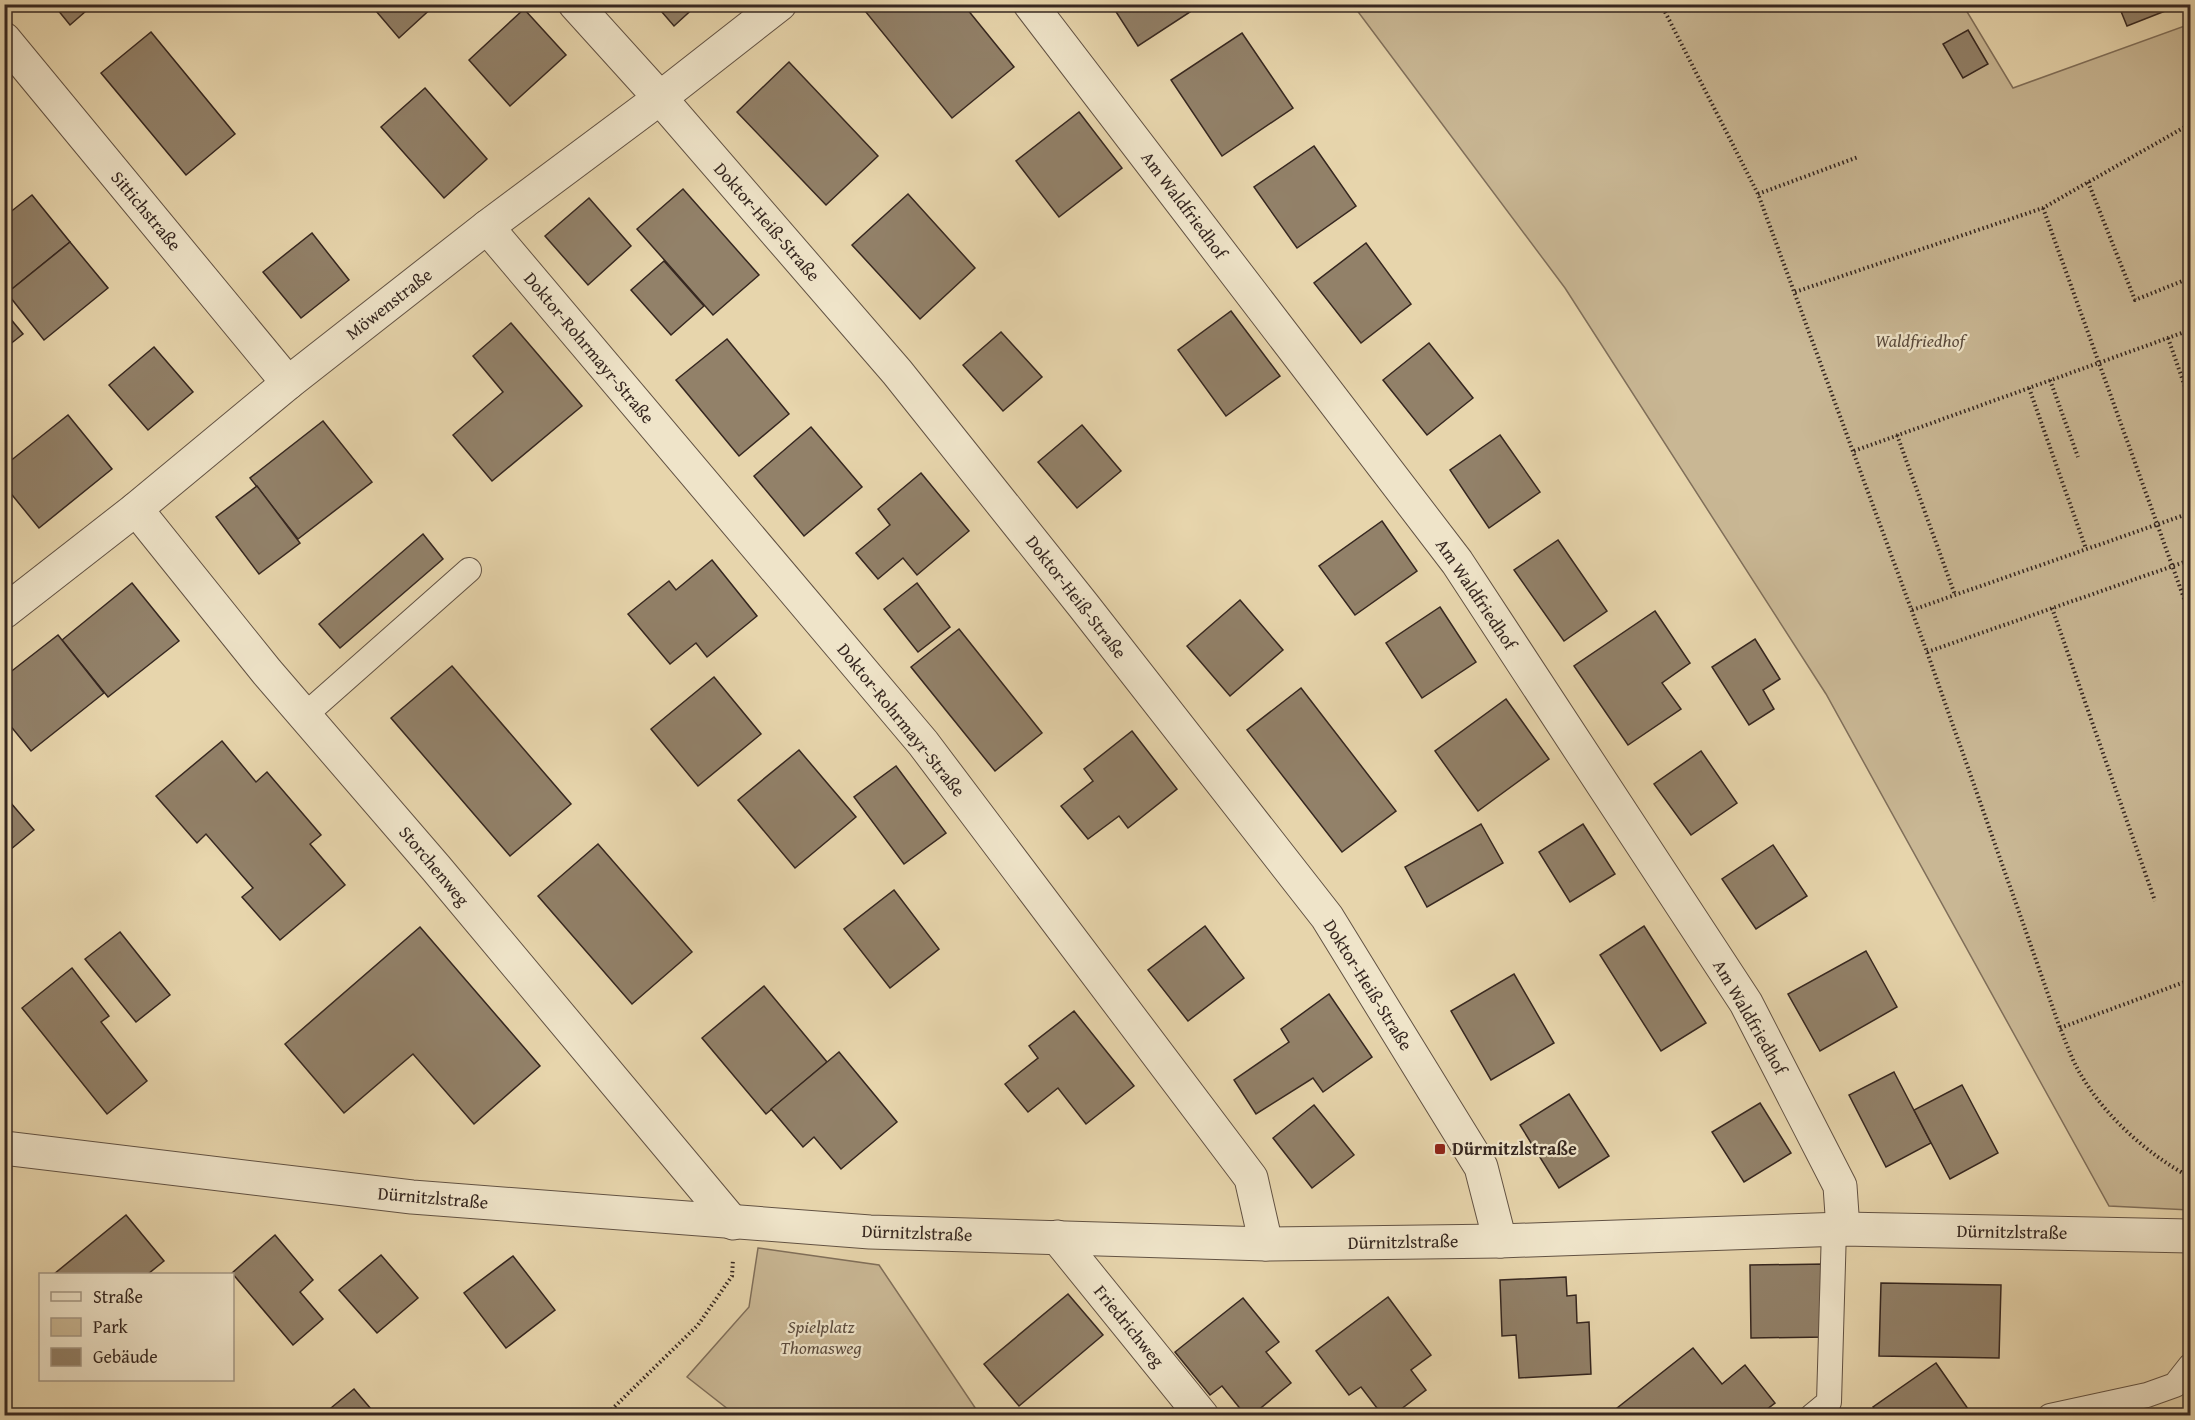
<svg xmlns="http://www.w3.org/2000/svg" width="2195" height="1420" viewBox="0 0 2195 1420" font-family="'Gentium Book Plus',serif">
<rect width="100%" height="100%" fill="#e7d5ac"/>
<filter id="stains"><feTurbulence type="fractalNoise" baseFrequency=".00333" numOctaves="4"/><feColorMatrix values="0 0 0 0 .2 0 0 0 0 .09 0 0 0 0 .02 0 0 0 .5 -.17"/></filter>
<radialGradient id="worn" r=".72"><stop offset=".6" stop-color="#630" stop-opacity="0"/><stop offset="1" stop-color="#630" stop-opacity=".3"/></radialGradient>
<g fill="#c9b794" stroke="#806f5a" stroke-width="1.5">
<polygon points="1353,5 1963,5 2013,88 2190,24 2190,1210 2109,1206 1826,694 1565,288"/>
<polygon points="758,1248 879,1265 980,1415 755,1416 733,1413 687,1377 749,1307"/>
</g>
<g fill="#928169" stroke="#362720" stroke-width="1.5">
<polygon points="53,4 94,4 70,25"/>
<polygon points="370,4 436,4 399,38"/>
<polygon points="655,4 698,4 674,26"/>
<polygon points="862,4 963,4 1014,67 952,118 861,6"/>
<polygon points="1111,4 1185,4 1190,12 1138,46"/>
<polygon points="2118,4 2183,4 2127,26"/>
<polygon points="524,9 566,55 510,106 469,60"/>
<polygon points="1968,30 1988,64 1963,78 1943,44"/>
<polygon points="151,32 235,134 186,175 101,73"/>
<polygon points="1242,33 1293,108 1222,156 1171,80"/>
<polygon points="789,62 878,156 826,205 737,112"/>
<polygon points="425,88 487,159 444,198 381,127"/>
<polygon points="1079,112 1122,168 1059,217 1016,161"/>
<polygon points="1314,146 1356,206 1297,248 1254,187"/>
<polygon points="683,189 759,275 713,315 637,229"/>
<polygon points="908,194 975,268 920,319 852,245"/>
<polygon points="32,195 70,242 7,293 4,291 4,217"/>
<polygon points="589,198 631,246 588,285 545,236"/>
<polygon points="312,233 349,280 301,318 263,272"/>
<polygon points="70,242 108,288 44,340 7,293"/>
<polygon points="1366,243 1411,304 1361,343 1314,283"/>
<polygon points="664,261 704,306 671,335 631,290"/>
<polygon points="4,311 23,334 4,349"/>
<polygon points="1231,311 1280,376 1226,416 1178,350"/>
<polygon points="511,323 582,406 492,481 453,435 503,392 473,356"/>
<polygon points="1001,332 1042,377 1003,411 963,365"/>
<polygon points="727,339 789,414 739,456 676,380"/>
<polygon points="1429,343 1473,398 1427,435 1383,380"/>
<polygon points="154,347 193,392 148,430 109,385"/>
<polygon points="68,415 112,469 39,528 4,485 4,466"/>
<polygon points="323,421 372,482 298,539 250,478"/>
<polygon points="1082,425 1121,471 1077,508 1038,462"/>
<polygon points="811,427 862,487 804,536 754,476"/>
<polygon points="1500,435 1540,492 1489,528 1450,470"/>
<polygon points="921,473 969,531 917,575 903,558 878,579 856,553 890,525 878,509"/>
<polygon points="257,486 300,543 259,574 216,517"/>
<polygon points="1382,521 1417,571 1355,615 1319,566"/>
<polygon points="423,534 443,559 340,648 319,624"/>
<polygon points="1558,540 1607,611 1564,641 1514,570"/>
<polygon points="712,560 757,616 707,657 696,643 670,664 628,614 669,581 676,590"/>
<polygon points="132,583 179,641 108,697 62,640"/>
<polygon points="917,583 950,627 918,652 884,609"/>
<polygon points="1240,600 1283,650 1230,696 1187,646"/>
<polygon points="1440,607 1476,662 1422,698 1386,643"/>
<polygon points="1655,611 1690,663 1662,683 1681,709 1628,745 1574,666"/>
<polygon points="959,629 1042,733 995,771 911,667"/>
<polygon points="58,635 104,693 31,751 4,718 4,677"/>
<polygon points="1755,639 1780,679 1763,690 1774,709 1749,725 1712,667"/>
<polygon points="452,666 571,804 510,856 391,718"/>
<polygon points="714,677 761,734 698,786 651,729"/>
<polygon points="1301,688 1396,811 1342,852 1247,730"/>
<polygon points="1506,699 1549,759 1478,811 1435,751"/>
<polygon points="1132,731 1177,789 1128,828 1119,816 1088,839 1061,806 1093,781 1084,769"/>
<polygon points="222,741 256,782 267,772 321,835 310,844 345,885 280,940 242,897 253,888 206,834 197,843 156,796"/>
<polygon points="799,750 856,817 795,868 738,800"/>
<polygon points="1701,751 1737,803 1691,835 1654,784"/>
<polygon points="896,766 946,833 904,864 854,797"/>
<polygon points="4,795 34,830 4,855"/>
<polygon points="1481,824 1503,863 1427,907 1405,867"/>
<polygon points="1583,824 1615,874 1570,902 1539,852"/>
<polygon points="598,844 692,952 632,1004 538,896"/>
<polygon points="1773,845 1807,896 1756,929 1722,879"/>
<polygon points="894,890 939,949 890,988 844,929"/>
<polygon points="1205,926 1244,978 1188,1021 1148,970"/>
<polygon points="1644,926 1706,1023 1661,1051 1600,955"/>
<polygon points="420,927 540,1066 474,1124 413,1054 344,1113 285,1044"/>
<polygon points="120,932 170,995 136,1022 85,959"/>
<polygon points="1866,951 1897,1007 1820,1051 1788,994"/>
<polygon points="72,968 109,1016 101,1022 147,1081 107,1114 22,1008"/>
<polygon points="1514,974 1554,1043 1491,1080 1451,1011"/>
<polygon points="764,986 827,1062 766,1114 702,1038"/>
<polygon points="1329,994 1372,1057 1323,1092 1313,1078 1256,1114 1234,1080 1289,1042 1281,1029"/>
<polygon points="1074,1011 1134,1086 1086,1124 1058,1088 1028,1112 1005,1084 1038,1058 1029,1046"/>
<polygon points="839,1052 897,1122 841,1169 814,1137 803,1147 771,1109"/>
<polygon points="1894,1072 1931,1143 1886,1167 1849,1095"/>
<polygon points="1962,1085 1998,1153 1950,1179 1914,1110"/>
<polygon points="1569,1094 1609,1156 1559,1188 1520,1125"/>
<polygon points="1760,1103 1791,1153 1744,1182 1712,1132"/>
<polygon points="1314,1105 1354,1155 1312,1188 1273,1138"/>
<polygon points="126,1215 164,1261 148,1274 54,1274"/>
<polygon points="275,1235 313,1280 300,1292 323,1319 293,1345 232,1273"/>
<polygon points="381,1255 418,1298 377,1333 339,1290"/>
<polygon points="513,1256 555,1310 506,1348 464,1293"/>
<polygon points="1826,1264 1826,1337 1751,1338 1750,1265"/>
<polygon points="1566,1277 1567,1296 1576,1295 1577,1323 1589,1322 1591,1374 1519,1378 1516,1335 1502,1336 1500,1280"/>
<polygon points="1881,1283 2001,1285 1999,1358 1879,1356"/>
<polygon points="1068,1294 1103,1335 1019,1406 984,1364"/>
<polygon points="1388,1297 1431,1355 1411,1370 1426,1390 1392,1416 1383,1416 1361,1387 1349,1395 1316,1351"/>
<polygon points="1243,1298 1279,1342 1266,1352 1291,1383 1251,1416 1246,1416 1222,1386 1210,1395 1175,1352"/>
<polygon points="1693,1348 1722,1384 1745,1365 1775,1403 1758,1416 1607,1416"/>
<polygon points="1936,1363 1973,1416 1879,1416 1873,1407"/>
<polygon points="354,1389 377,1416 329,1416 326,1412"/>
</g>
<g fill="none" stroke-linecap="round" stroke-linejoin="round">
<g stroke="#625243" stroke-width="26">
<g id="lane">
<polyline points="305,715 469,570"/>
<polyline points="1812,1416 1829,1402 1834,1229"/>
<polyline points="2050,1416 2147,1395 2175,1385 2190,1366"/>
</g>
</g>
<g stroke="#625243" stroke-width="35">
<g id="street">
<polyline points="575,4 660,98 897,372 1083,605 1327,917 1481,1167 1500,1241"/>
<polyline points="1030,4 1457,562 1746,1003 1840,1186 1843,1229"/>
<polyline points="4,39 288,383"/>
<polyline points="487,227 923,743 1251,1178 1266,1244"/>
<polyline points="136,509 267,672 436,868 733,1223"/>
<polyline points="4,612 136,509 288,383 487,227 660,98 780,4"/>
<polyline points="4,1148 412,1197 870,1232 1266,1244 1500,1241 1843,1229 2190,1236"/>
<polyline points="1057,1237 1202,1416"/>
</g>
</g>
<g stroke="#362720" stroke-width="4" stroke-dasharray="1.5 3" stroke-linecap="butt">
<path d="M1661 4 1758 194 1927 652 2060 1028C2065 1040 2070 1054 2076 1066 2100 1112 2145 1153 2190 1177"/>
<polyline points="2088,182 2135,300 2190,278"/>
<polyline points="1758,194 1858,157"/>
<polyline points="2043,208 2190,615"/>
<polyline points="1795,292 2043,208 2190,124"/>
<polyline points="2168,338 2190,401"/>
<polyline points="2050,380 2078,457"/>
<polyline points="2029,388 2086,549"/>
<polyline points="1897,435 1955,595"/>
<polyline points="1854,451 2190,330"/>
<polyline points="2052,608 2155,901"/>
<polyline points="1912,610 2190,513"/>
<polyline points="1927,652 2190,560"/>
<polyline points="2060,1028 2190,980"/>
<polyline points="605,1416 698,1325 732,1276 733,1259"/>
</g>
<use href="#lane" stroke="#efe4c9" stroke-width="24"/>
<use href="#street" stroke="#efe4c9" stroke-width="33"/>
</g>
<rect fill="#8f2418" stroke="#efe4c9" stroke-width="2" x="1434" y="1143" width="12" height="12" rx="3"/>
<g text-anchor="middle" stroke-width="4.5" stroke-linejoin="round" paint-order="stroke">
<g font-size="18" fill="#362720" stroke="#efe4c9">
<text transform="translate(1184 205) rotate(53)" y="6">Am Waldfriedhof</text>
<text transform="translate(146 211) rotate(50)" y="6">Sittichstraße</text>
<text transform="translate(767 222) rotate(49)" y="6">Doktor-Heiß-Straße</text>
<text transform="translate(389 304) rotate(-38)" y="6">Möwenstraße</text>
<text transform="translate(589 348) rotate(50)" y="6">Doktor-Rohrmayr-Straße</text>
<text transform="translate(1476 594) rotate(56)" y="6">Am Waldfriedhof</text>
<text transform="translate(1076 597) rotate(52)" y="6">Doktor-Heiß-Straße</text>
<text transform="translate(901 720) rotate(51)" y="6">Doktor-Rohrmayr-Straße</text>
<text transform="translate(434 866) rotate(50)" y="6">Storchenweg</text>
<text transform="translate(1368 985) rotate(58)" y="6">Doktor-Heiß-Straße</text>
<text transform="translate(1750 1017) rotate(60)" y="6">Am Waldfriedhof</text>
<text transform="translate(433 1198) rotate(5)" y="6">Dürnitzlstraße</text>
<text transform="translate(2012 1232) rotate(1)" y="6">Dürnitzlstraße</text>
<text transform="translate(917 1233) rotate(2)" y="6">Dürnitzlstraße</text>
<text transform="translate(1403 1242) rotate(-1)" y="6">Dürnitzlstraße</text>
<text transform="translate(1129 1326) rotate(51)" y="6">Friedrichweg</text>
</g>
<g font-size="18" font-style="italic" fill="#5b4b3d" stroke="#efe4c9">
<text x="1920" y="347">Waldfriedhof</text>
<text x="821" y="1333">Spielplatz<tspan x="821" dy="21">Thomasweg</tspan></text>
</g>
<g font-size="18" font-weight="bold" fill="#362720" stroke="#efe4c9" text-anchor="start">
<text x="1452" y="1155">Dürmitzlstraße</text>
</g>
</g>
<rect width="2195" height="1420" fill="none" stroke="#e7d5ac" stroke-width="24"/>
<rect x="6" y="6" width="2183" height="1408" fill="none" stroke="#362720" stroke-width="3"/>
<rect x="12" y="12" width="2171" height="1396" fill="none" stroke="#362720" stroke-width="1.5"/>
<rect x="39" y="1273" width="195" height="108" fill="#efe4c9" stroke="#a59885" stroke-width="1.5"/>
<rect x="51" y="1292" width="30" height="9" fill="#efe4c9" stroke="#a59885" stroke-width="1.5"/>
<text x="93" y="1303" font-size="18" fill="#362720">Straße</text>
<rect x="51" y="1318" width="30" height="18" fill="#c9b794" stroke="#a59885" stroke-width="1.5"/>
<text x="93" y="1333" font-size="18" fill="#362720">Park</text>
<rect x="51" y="1348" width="30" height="18" fill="#928169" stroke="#a59885" stroke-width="1.5"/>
<text x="93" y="1363" font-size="18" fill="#362720">Gebäude</text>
<rect width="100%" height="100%" filter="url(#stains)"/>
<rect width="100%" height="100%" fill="url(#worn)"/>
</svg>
